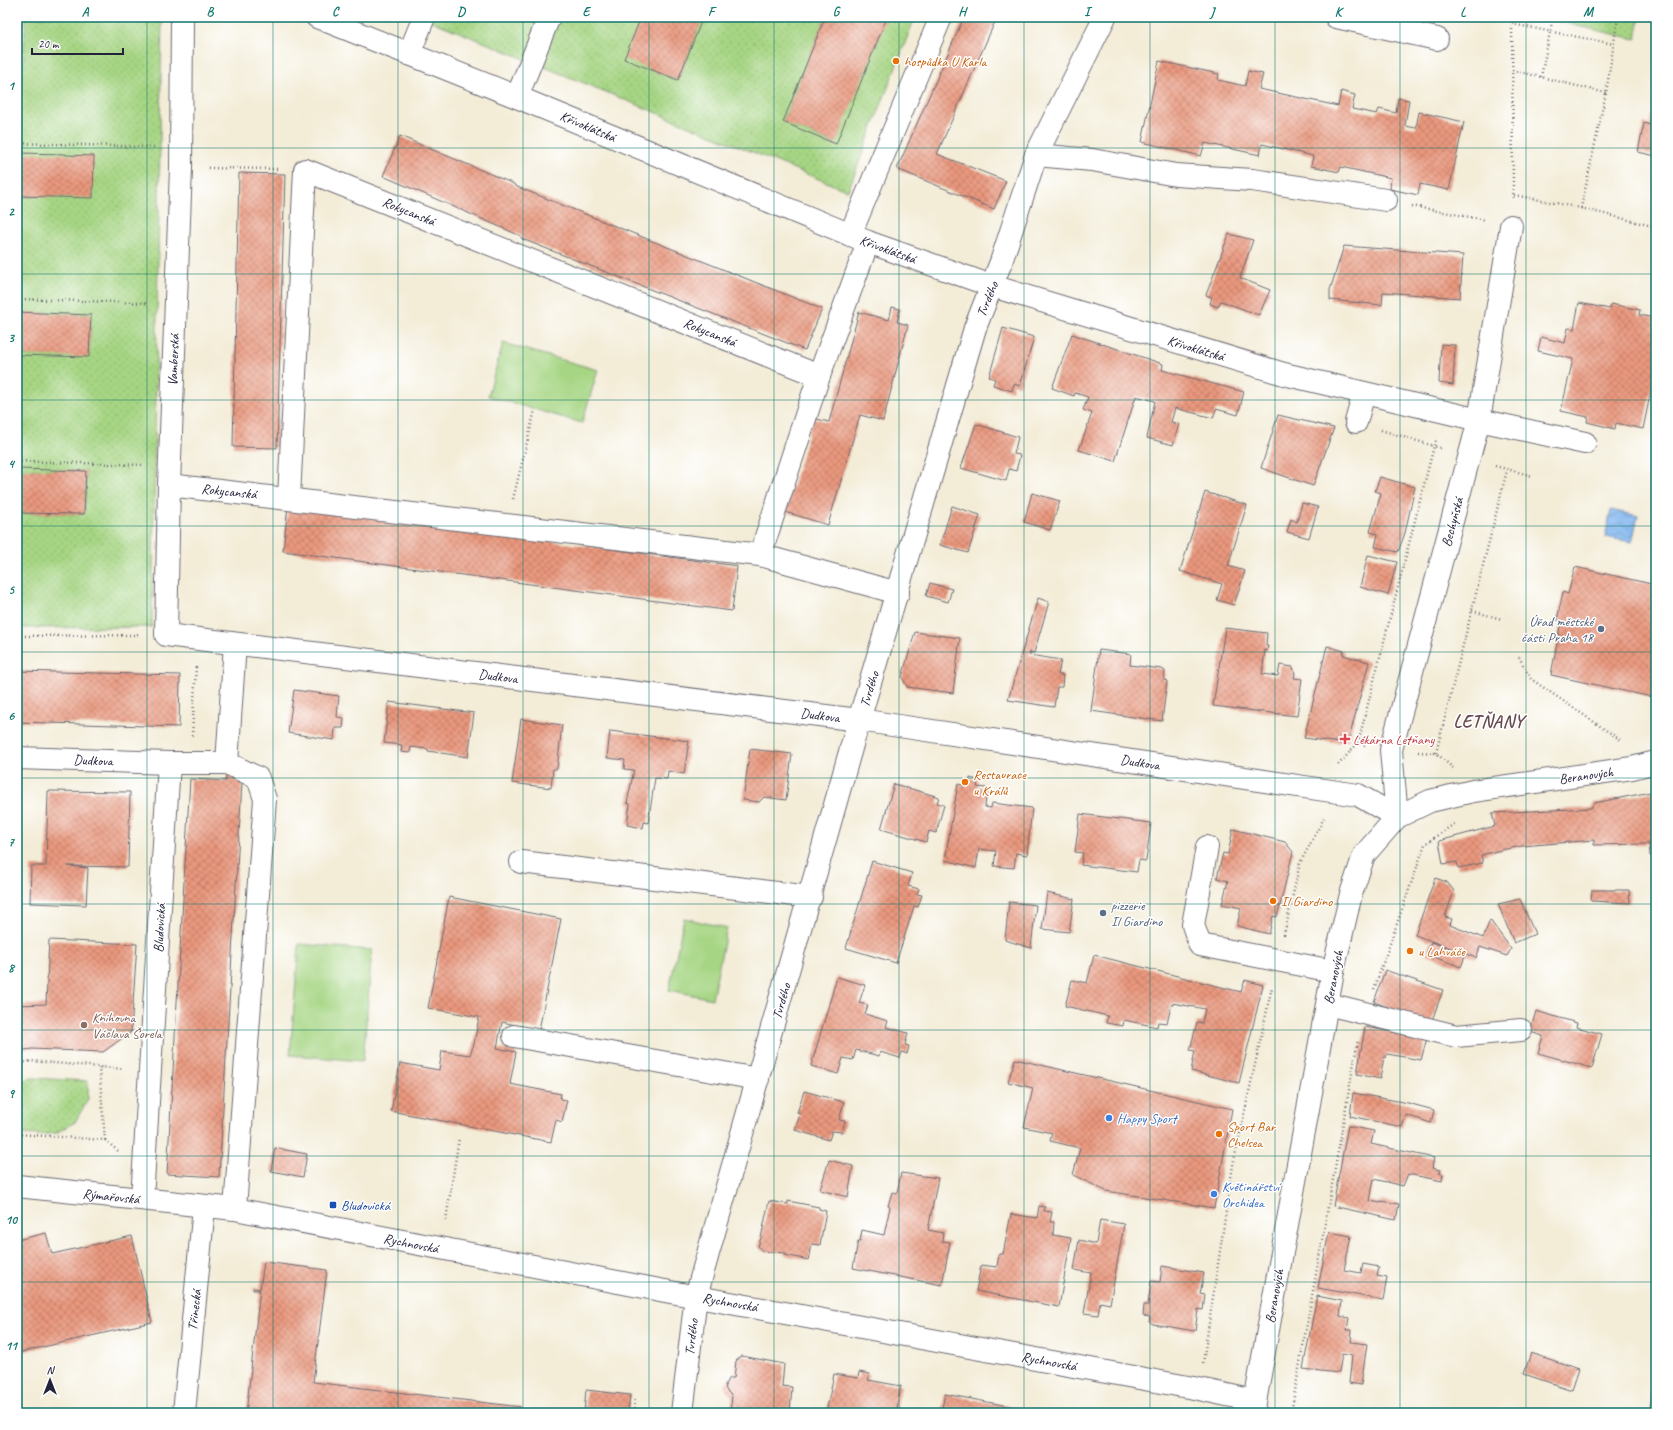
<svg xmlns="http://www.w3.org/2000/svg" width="1673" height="1430" viewBox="0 0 1673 1430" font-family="Caveat,sans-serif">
<defs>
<pattern id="grass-dots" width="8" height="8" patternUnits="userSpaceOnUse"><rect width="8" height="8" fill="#a6d583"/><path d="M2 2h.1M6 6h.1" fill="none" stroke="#8fb772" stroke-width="1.8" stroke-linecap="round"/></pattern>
<pattern id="water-waves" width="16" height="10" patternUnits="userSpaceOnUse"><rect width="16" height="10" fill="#80b5ee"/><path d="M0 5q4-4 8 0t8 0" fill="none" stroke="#6893c2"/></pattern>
<pattern id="building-cross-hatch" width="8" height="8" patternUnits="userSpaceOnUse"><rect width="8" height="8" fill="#ea987e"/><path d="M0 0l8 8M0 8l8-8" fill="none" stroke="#bd7c68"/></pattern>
</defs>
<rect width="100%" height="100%" fill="#fff"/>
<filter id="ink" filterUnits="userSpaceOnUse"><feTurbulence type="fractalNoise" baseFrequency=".025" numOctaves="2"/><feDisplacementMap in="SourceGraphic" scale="8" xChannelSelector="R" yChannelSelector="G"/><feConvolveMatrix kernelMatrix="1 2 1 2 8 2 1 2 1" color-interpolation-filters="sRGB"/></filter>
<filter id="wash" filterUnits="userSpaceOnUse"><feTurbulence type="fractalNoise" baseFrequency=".012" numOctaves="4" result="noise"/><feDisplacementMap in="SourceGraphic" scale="16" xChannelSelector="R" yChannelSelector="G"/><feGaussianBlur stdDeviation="0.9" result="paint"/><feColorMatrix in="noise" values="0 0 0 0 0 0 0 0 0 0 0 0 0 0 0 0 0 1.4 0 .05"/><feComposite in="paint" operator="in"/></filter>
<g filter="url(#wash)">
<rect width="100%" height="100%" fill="#f3ecd7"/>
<g fill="url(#grass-dots)" stroke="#647c5f">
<polygon points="26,17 162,17 152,627 17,628 17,513 84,514 86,471 17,469 17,355 89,356 91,315 17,312 17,196 34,197 35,154 17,153 17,90 21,90"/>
<polygon points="422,17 641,17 645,68 678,80 703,17 825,17 783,122 835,144 887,17 915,17 848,191"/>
<polygon points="1537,17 1640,17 1636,39"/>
<polygon points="32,1078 88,1081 88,1099 75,1122 56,1133 39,1135 17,1134 17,1081"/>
</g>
<g fill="#a6d583" stroke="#647c5f">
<polygon points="503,343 598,370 582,423 488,396"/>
<polygon points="684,918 727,928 712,999 669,990"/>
<polygon points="299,944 372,950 363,1061 290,1055"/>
</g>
<polygon fill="url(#water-waves)" stroke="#516c94" points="1611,510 1638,516 1632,542 1605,537"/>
<g id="blocks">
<g fill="url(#building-cross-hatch)">
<polygon points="641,17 703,17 678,80 624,59"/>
<polygon points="825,17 887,17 836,144 783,122"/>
<polygon points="964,17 997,17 937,154 1006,181 994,209 897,169"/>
<polygon points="1159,61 1219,74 1218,80 1245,86 1248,71 1263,74 1259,89 1338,106 1341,91 1355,95 1352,109 1377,114 1379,109 1396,113 1398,98 1409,100 1405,126 1416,128 1419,112 1464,122 1449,190 1420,184 1418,195 1390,189 1391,178 1341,167 1339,172 1311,166 1313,156 1262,144 1260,155 1205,143 1201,156 1142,142"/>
<polygon points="1656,99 1656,156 1638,152 1644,123 1650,125"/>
<polygon points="400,136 514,184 515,186 822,309 805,350 522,239 521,236 383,176"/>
<polygon points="17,153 66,154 66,155 94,156 93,198 17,196"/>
<polygon points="239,173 285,174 277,448 233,447"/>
<polygon points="1229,234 1253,240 1240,278 1270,290 1259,315 1221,301 1218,307 1210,304 1212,297 1206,295"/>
<polygon points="1344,246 1463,255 1460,298 1383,292 1382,305 1330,300 1330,290"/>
<polygon points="1579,303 1610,309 1611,304 1640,310 1639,315 1656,318 1656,376 1654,376 1643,429 1616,423 1615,429 1587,422 1588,417 1561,411 1573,359 1538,351 1541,337 1565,343 1568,328 1574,329"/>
<polygon points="892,307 900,309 897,322 908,325 883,421 860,415 828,525 785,512 813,418 829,422 859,312 889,320"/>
<polygon points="17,312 91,315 89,357 17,355"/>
<polygon points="1003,328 1034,337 1020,386 1014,384 1012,391 993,385 995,379 989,377"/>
<polygon points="1072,334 1163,364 1162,370 1244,392 1238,415 1216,409 1213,418 1175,408 1171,422 1179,424 1173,445 1147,438 1155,401 1136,396 1115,461 1079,450 1092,413 1083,410 1088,397 1075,393 1074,396 1052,388"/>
<polygon points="1441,344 1455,345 1453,385 1439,383"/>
<polygon points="1278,415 1334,428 1313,486 1261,468"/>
<polygon points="976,424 1018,437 1014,454 1020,455 1016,471 1009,469 1006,481 961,468"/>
<polygon points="17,469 86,471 84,514 17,513"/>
<polygon points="1380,477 1415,487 1405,533 1398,552 1375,547 1378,534 1370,532 1381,493 1375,491"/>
<polygon points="1205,492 1247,505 1228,566 1245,571 1234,605 1217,600 1222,584 1180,571"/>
<polygon points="1032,493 1060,501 1050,530 1024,522"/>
<polygon points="1302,503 1318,507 1309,538 1287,532 1291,519 1297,522"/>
<polygon points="288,506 737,566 732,611 283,551"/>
<polygon points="952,506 980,515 968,553 940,545"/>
<polygon points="1368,555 1397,562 1388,595 1360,587"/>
<polygon points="1575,567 1656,585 1656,698 1551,675 1561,621 1557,620 1563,592 1568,594"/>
<polygon points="930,583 952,589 948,602 926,596"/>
<polygon points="1038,598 1049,602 1034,653 1030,652 1029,655 1061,660 1058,675 1063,675 1062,687 1057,687 1054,707 1008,700"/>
<polygon points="1225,628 1267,633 1266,646 1268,646 1267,651 1265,650 1262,674 1278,676 1280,665 1293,667 1295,674 1294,678 1302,679 1297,716 1213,706"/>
<polygon points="915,632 960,638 953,693 907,687 902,677"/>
<polygon points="1327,646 1344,651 1343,655 1369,662 1349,739 1341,743 1304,738"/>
<polygon points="1099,650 1131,654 1130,665 1162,669 1165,671 1164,680 1167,681 1162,721 1091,711"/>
<polygon points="17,671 180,675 179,727 17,722"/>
<polygon points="294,690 339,696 337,717 344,718 343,728 335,728 334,740 288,733"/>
<polygon points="389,702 474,713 468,757 428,751 428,749 411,747 410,753 401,752 402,745 384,743"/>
<polygon points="521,719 562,725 557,769 553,769 551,788 512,783"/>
<polygon points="610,731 689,741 684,774 668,771 667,779 655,778 648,823 644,822 643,828 627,825 630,804 627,803 634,770 624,769 625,760 607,758"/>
<polygon points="750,749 792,754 786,800 764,797 759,802 743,800"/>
<polygon points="226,775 238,775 238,782 242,782 219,1177 167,1174 190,779 226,781"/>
<polygon points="970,778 978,780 977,787 987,788 985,807 991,808 992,803 1032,808 1027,855 1016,853 1014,868 994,866 996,851 979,849 976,868 945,860 958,784 969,786"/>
<polygon points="894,784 939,797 937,803 944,805 936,833 929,831 926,842 881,829"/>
<polygon points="48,791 130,792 128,867 68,866 88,868 86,905 30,903 31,866 46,866"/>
<polygon points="1656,791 1656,855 1650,856 1649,844 1594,845 1594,840 1522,846 1501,850 1481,855 1483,863 1458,868 1457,862 1443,864 1439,841 1495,826 1492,813 1591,808 1594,803"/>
<polygon points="1080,814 1151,823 1146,861 1139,860 1137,872 1081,865 1083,853 1075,852"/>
<polygon points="1233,829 1285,842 1293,852 1277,917 1273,916 1269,934 1237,926 1241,908 1222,904 1228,881 1217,878 1223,853 1228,854"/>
<polygon points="872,861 912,873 908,886 919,889 917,894 922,895 918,907 914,906 896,963 846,948"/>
<polygon points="1435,878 1447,882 1454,891 1445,917 1452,919 1450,925 1483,938 1490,920 1511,949 1507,956 1480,947 1476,958 1466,954 1461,967 1426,954 1431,942 1458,951 1415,935"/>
<polygon points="1592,890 1629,890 1630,903 1591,901"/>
<polygon points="1047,893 1074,899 1069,932 1042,929"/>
<polygon points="449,897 561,919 539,1030 502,1022 497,1048 516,1052 510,1084 561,1094 560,1099 567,1100 562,1122 556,1120 551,1142 391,1111 400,1063 439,1070 442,1051 470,1055 474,1044 479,1017 428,1008"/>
<polygon points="1520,899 1535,934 1514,943 1498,904"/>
<polygon points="1009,902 1036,905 1031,948 1005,940"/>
<polygon points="49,940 137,944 131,1032 103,1052 32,1049 17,1051 17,1005 46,1004"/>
<polygon points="1094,955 1241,992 1245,980 1263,985 1239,1083 1191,1071 1195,1051 1190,1050 1197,1022 1202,1023 1205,1009 1172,1003 1167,1023 1158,1022 1157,1027 1124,1020 1123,1026 1106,1023 1108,1016 1065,1006 1072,980 1087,983"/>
<polygon points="1385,970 1443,990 1431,1023 1374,1002"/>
<polygon points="837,977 865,985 859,1003 868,1005 865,1014 888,1021 886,1027 908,1033 905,1045 909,1046 907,1054 902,1052 900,1058 880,1052 879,1056 856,1050 853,1060 843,1058 838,1074 811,1066"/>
<polygon points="1536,1011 1577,1023 1576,1027 1602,1034 1592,1068 1538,1053 1543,1036 1530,1032"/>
<polygon points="1365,1027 1427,1038 1421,1060 1387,1054 1386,1058 1384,1057 1380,1079 1357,1074"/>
<polygon points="1015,1059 1232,1109 1214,1208 1106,1191 1073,1175 1080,1148 1050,1141 1052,1133 1024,1127 1033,1088 1008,1082"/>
<polygon points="804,1091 844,1102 839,1120 845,1121 842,1132 832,1131 829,1140 795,1130 800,1114 797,1113"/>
<polygon points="1353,1093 1408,1103 1434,1110 1431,1123 1406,1115 1402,1127 1350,1116"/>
<polygon points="1348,1126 1374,1131 1371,1144 1434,1158 1432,1168 1440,1170 1439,1173 1443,1174 1442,1181 1408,1174 1403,1186 1374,1179 1370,1201 1381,1203 1381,1201 1399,1204 1396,1220 1333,1206"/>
<polygon points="275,1148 307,1154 303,1177 271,1171"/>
<polygon points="829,1160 853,1166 848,1197 820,1190"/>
<polygon points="901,1173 938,1178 928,1230 943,1233 942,1241 950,1242 942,1285 853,1268 858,1241 860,1241 862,1230 884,1235 890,1207 888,1206 892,1192 897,1193"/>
<polygon points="769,1201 788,1204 788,1201 819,1207 819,1209 826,1211 820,1245 812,1244 809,1260 784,1255 785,1253 762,1251 758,1246 761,1238"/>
<polygon points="1039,1206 1045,1207 1044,1211 1052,1212 1050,1222 1054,1222 1053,1235 1071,1238 1059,1307 976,1291 981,1265 997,1267 999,1254 1003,1254 1011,1214 1037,1218"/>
<polygon points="1100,1220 1124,1224 1110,1304 1100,1302 1098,1315 1084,1313 1091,1273 1074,1270 1079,1240 1096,1244"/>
<polygon points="1329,1232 1351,1236 1344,1270 1361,1273 1363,1264 1379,1267 1377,1276 1387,1278 1383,1300 1318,1288"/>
<polygon points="46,1233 52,1254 132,1236 152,1322 17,1353 17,1240"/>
<polygon points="264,1262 327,1270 313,1382 521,1407 520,1413 246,1413 260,1290 253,1290 253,1288 260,1289"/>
<polygon points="1162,1266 1204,1273 1200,1294 1205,1295 1203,1310 1198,1309 1195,1331 1153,1324 1149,1322 1150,1317 1143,1316 1144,1305 1148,1305 1151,1281 1160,1282"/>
<polygon points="1317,1296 1342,1301 1340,1316 1349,1318 1347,1330 1352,1330 1351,1342 1367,1344 1361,1385 1349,1383 1352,1356 1342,1354 1339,1373 1303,1369"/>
<polygon points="1531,1353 1579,1369 1572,1390 1524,1374"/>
<polygon points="742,1356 784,1364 782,1386 792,1387 790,1413 730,1413 732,1396 726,1390 725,1384 730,1378 734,1378 736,1361"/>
<polygon points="1655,1371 1656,1413 1651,1413"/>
<polygon points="859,1372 870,1374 868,1380 901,1386 896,1413 826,1413 834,1374 858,1378"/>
<polygon points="586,1390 630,1395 628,1413 584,1413"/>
<polygon points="945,1394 1040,1412 1040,1413 941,1413"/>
<polygon points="125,1409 126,1413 108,1413 108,1412"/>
</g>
</g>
</g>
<g filter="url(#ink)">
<use href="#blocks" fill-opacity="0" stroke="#6b6972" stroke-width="1"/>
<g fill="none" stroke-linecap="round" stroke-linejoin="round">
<g stroke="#6b6972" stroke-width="24">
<g id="minor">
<polyline points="182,17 181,168 169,485 166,635 859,720 1358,795 1397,817"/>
<polyline points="317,17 517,97 868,242 992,286 1284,374 1479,420 1585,443"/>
<polyline points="1336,17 1437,39"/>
<polyline points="409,54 424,17"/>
<polyline points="517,97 549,17"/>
<polyline points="1036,155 1092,160 1176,175 1252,180 1386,200"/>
<polyline points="850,235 941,17"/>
<polyline points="868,242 819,376 760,555 898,593"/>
<polyline points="1356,422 1364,393"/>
<polyline points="169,485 760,555"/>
<polyline points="289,498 305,170 819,376"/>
<polyline points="17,758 169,763"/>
<polyline points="227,763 235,644"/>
<polyline points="1397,817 1391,750 1479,420 1511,226"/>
<polyline points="1207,847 1193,925 1200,945 1333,971"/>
<polyline points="521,862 811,897"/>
<polyline points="1328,1004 1456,1036 1521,1030"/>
<polyline points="514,1036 758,1079"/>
<polyline points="17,1186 235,1209 665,1291 1199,1389 1255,1401"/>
<polyline points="142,1199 169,763 227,763 258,778 265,799 235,1209"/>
<polyline points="184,1413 204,1207"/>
<polyline points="682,1413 696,1296 859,720 975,328 1001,262 1036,155 1105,17"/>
<polyline points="1253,1413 1333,971 1351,894 1364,855 1397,817 1430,801 1473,791 1632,768 1656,762"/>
</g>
</g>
<g stroke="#6b6972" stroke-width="2.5" stroke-dasharray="1 3" stroke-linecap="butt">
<polyline points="1512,17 1513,200"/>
<polyline points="1512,24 1614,44"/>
<polyline points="1512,70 1606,93"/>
<polyline points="1541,77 1553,17"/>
<polyline points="17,143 154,147"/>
<polyline points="208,168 279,169"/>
<polyline points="1514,195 1581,208 1606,93 1618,17"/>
<polyline points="1412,206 1486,220"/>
<polyline points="1581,208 1656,227"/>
<polyline points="17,299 148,303"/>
<polyline points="1381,430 1434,446 1437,438"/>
<polyline points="17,461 142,465"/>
<polyline points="1495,466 1533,476"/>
<polyline points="513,499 535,410"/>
<polyline points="1472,611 1502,619"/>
<polyline points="17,636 140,635"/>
<polyline points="1519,657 1531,679 1622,741"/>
<polyline points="192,736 196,666"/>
<polyline points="1358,743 1434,446 1443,449"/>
<polyline points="1418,752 1436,753 1453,768"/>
<polyline points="1436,753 1507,470"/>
<polyline points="1338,765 1358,743 1365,745"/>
<polyline points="1284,935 1300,863 1324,818"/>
<polyline points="1374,989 1425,844 1454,824"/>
<polyline points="17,1064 31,1061 124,1069"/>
<polyline points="17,1134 105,1140 99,1067"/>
<polyline points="105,1140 118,1151"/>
<polyline points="446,1220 459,1138"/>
<polyline points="1203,1363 1233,1165 1272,987"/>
<polyline points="634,1413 635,1397"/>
<polyline points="1291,1413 1358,1040"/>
</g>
<use href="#minor" stroke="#fff" stroke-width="22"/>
</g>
</g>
<path fill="none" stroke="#0f766e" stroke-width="1" stroke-opacity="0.55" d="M147 17V1413M273 17V1413M398 17V1413M523 17V1413M649 17V1413M774 17V1413M899 17V1413M1024 17V1413M1150 17V1413M1275 17V1413M1400 17V1413M1526 17V1413M17 148H1656M17 274H1656M17 400H1656M17 526H1656M17 652H1656M17 778H1656M17 904H1656M17 1030H1656M17 1156H1656M17 1282H1656"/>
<g fill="#e8710a" stroke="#fff" stroke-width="1.5">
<circle cx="896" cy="61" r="4"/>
<circle cx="965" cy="782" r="4"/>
<circle cx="1273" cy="901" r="4"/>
<circle cx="1410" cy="951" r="4"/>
<circle cx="1219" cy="1134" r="4"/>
</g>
<g fill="#5c6f8a" stroke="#fff" stroke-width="1.5">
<circle cx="1601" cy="629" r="4"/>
<circle cx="1103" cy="913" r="4"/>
</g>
<path fill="#e0444e" stroke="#fff" stroke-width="1.5" d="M1343 733h4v4h4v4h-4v4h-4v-4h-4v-4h4z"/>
<circle fill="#8d6e63" stroke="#fff" stroke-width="1.5" cx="84" cy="1025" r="4"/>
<g fill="#3f7fe0" stroke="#fff" stroke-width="1.5">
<circle cx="1109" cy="1118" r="4"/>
<circle cx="1214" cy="1194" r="4"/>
</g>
<rect fill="#1a4fb4" stroke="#fff" stroke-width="1.5" x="329" y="1201" width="8" height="8" rx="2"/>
<g text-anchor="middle" stroke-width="3" stroke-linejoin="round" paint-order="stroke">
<g font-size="14" fill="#c56008" stroke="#fff" text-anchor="start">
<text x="904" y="66">hospůdka U Karla</text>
<text x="973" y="779">Restaurace<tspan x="973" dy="16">u Králů</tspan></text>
<text x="1281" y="906">Il Giardino</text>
<text x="1418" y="956">u Lahváče</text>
<text x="1227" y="1131">Sport Bar<tspan x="1227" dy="16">Chelsea</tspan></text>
</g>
<g font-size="14" fill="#22223b" stroke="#fff">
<text transform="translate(588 126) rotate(23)" y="5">Křivoklátská</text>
<text transform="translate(409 211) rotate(22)" y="5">Rokycanská</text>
<text transform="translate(888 249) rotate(20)" y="5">Křivoklátská</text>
<text transform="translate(987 299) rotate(-68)" y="5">Tvrdého</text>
<text transform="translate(710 332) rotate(22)" y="5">Rokycanská</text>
<text transform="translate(1196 348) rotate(17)" y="5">Křivoklátská</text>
<text transform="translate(173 360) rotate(-88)" y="5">Vamberská</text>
<text transform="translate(229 491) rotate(6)" y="5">Rokycanská</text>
<text transform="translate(1452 522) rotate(-75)" y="5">Bechyňská</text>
<text transform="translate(498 676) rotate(7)" y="5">Dudkova</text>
<text transform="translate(869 689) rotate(-73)" y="5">Tvrdého</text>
<text transform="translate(820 715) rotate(7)" y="5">Dudkova</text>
<text transform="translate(93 760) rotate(2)" y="5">Dudkova</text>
<text transform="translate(1140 762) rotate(9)" y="5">Dudkova</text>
<text transform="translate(1586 775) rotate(-8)" y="5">Beranových</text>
<text transform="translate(159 928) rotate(-87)" y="5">Bludovická</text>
<text transform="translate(1333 977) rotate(-79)" y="5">Beranových</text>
<text transform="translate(781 1001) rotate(-74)" y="5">Tvrdého</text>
<text transform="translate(111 1196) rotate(6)" y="5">Rýmařovská</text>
<text transform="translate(411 1243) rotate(11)" y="5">Rychnovská</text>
<text transform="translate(1274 1296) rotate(-80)" y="5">Beranových</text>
<text transform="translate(730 1302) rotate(10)" y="5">Rychnovská</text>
<text transform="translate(194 1310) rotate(-84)" y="5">Třinecká</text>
<text transform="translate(691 1337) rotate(-83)" y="5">Tvrdého</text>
<text transform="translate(1049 1361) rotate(10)" y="5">Rychnovská</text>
</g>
<g font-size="14" fill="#4e5e75" stroke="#fff" text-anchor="end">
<text x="1593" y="626">Úřad městské<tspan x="1593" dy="16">části Praha 18</tspan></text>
<text x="1111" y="910" text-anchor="start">pizzerie<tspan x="1111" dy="16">Il Giardino</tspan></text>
</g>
<g font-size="14" fill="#be3a42" stroke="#fff" text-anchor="start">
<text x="1353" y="744">Lékárna Letňany</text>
</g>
<g font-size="14" fill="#785e54" stroke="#fff" text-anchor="start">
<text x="92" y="1022">Knihovna<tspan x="92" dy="16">Václava Šorela</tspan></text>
</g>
<g font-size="14" fill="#366cbe" stroke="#fff" text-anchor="start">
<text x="1117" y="1123">Happy Sport</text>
<text x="1222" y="1191">Květinářství<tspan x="1222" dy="16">Orchidea</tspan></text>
</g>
<g font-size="14" fill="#164399" stroke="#fff" text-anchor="start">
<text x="341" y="1210">Bludovická</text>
</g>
<g font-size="18" font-weight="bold" letter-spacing="1" fill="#684b52" stroke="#fff">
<text x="1489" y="727">LETŇANY</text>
</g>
</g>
<rect width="1673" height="1430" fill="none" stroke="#fff" stroke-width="44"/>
<g transform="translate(50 1380)" stroke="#ffffff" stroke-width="3" paint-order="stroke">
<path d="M0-3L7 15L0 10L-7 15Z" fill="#22223b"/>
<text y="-6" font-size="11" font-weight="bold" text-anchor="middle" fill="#22223b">N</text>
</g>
<path d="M32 48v6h91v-6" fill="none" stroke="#22223b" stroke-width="2"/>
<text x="38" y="48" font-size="12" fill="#22223b" stroke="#ffffff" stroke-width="3" paint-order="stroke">20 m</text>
<rect x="22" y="22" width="1629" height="1386" fill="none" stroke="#0f766e" stroke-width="1.5"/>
<g font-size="13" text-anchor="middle" font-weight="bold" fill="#0f766e">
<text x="85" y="16">A</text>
<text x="210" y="16">B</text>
<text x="335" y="16">C</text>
<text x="461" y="16">D</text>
<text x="586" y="16">E</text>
<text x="711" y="16">F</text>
<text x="836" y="16">G</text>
<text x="962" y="16">H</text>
<text x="1087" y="16">I</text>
<text x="1212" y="16">J</text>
<text x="1338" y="16">K</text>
<text x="1463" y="16">L</text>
<text x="1588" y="16">M</text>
<text x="11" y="90">1</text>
<text x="11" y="216">2</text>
<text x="11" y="342">3</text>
<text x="11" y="468">4</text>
<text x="11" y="594">5</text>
<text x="11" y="720">6</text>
<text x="11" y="846">7</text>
<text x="11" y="972">8</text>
<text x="11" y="1098">9</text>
<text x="11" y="1224">10</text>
<text x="11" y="1350">11</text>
</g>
</svg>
